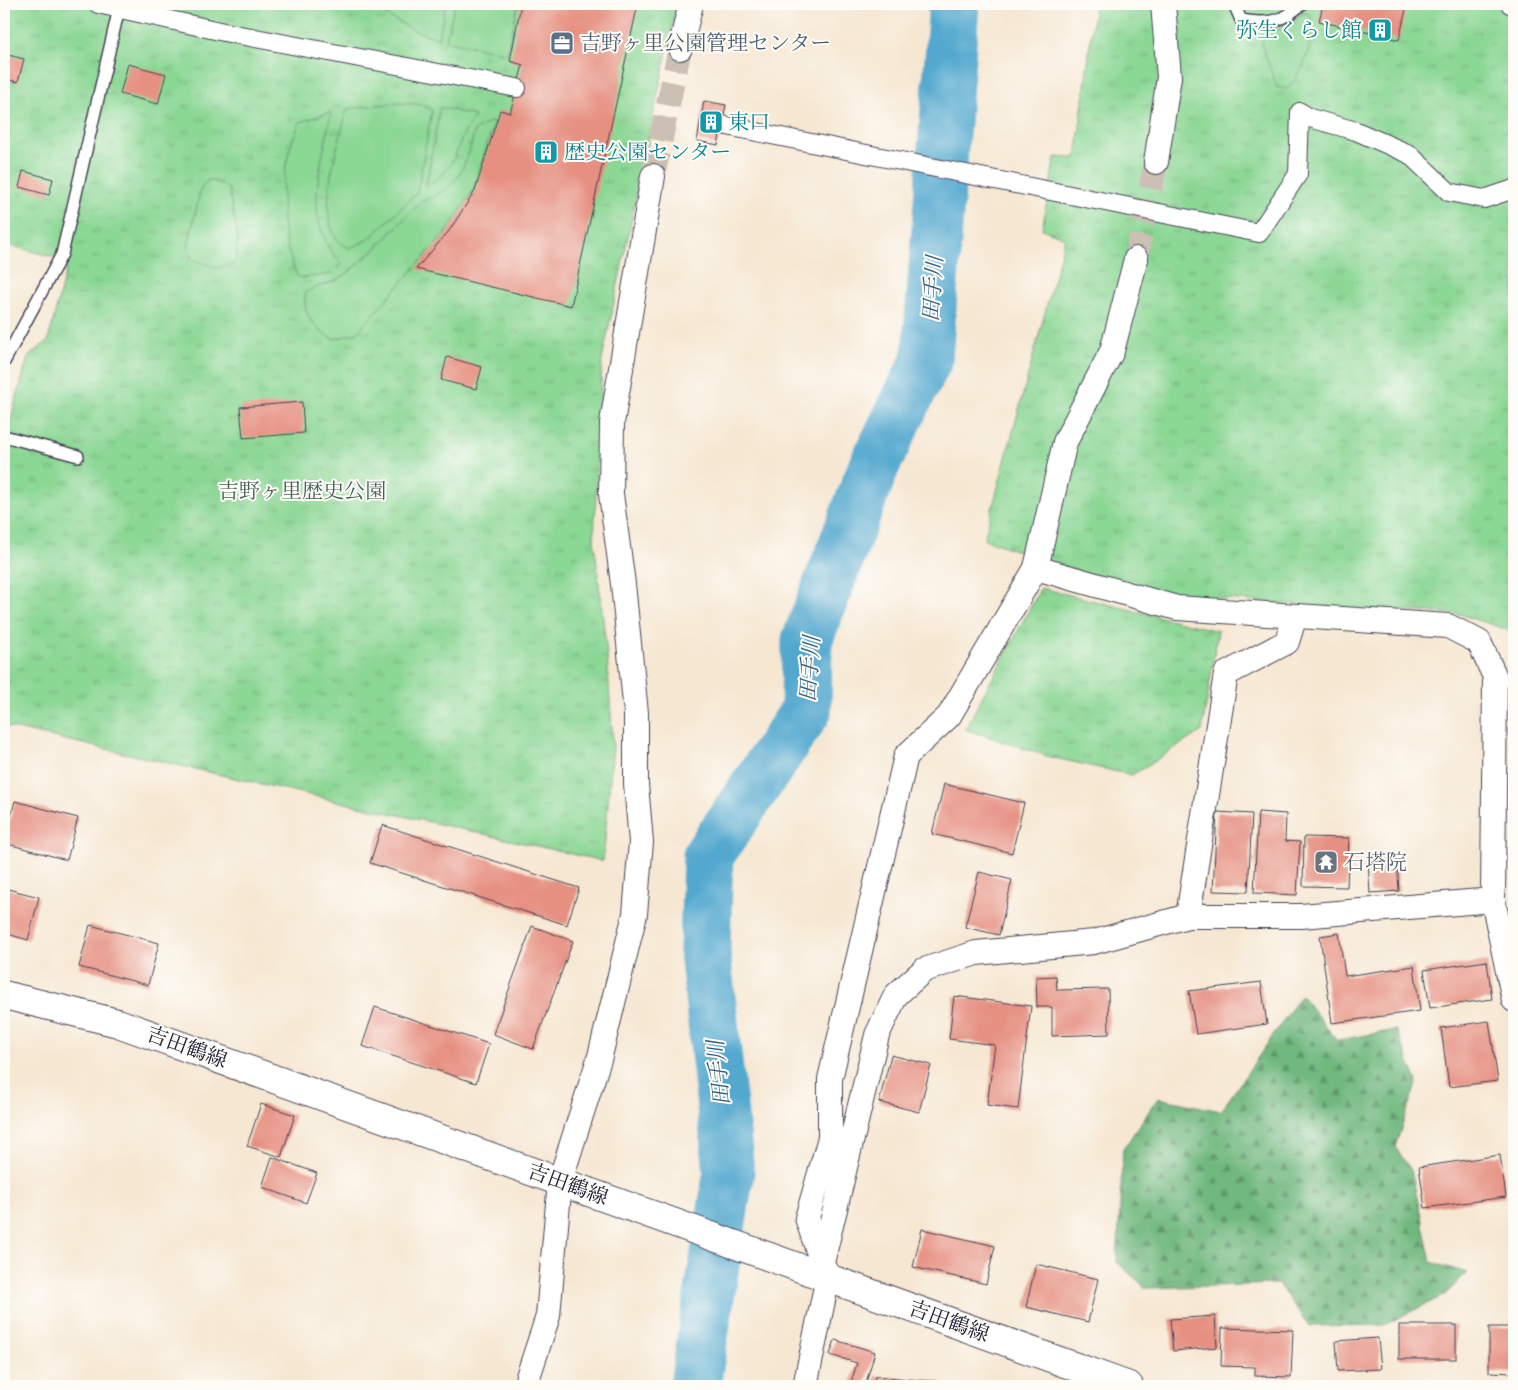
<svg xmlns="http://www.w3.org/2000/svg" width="1518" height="1390" viewBox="0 0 1518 1390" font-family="'IM FELL DW Pica','Noto Serif JP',serif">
<defs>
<pattern id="forest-firs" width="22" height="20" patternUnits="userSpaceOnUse" patternTransform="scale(1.25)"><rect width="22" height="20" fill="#70b87e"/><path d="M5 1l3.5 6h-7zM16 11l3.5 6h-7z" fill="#5c9568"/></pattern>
<pattern id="park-tufts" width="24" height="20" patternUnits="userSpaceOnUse" patternTransform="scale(1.25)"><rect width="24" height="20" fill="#8bd794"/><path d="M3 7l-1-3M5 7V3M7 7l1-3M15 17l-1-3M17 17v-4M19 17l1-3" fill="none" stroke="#78b880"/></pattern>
</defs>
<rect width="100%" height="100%" fill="#fdfcf7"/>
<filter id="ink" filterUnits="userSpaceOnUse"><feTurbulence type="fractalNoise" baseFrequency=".02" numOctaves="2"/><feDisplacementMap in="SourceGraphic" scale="10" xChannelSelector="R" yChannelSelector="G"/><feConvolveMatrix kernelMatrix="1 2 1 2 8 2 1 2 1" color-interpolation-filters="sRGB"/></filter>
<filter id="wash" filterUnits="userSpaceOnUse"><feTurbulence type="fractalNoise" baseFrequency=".0096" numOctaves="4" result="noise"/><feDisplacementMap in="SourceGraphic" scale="20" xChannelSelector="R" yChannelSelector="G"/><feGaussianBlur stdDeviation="1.12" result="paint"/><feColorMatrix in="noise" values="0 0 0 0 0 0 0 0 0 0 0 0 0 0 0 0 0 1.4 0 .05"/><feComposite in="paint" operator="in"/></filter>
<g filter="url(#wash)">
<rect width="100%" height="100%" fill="#f6e7d2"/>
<polygon fill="url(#forest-firs)" stroke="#496d5c" points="1301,995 1337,1040 1396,1030 1417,1081 1395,1147 1411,1170 1431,1262 1467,1273 1445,1295 1384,1325 1309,1326 1278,1284 1146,1288 1117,1262 1123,1149 1158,1098 1221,1111"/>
<g fill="url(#park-tufts)" stroke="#567c68">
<polygon points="4,4 677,4 602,360 594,539 607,655 613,746 603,861 4,726 4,444 28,357 48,341 68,261 4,244"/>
<polygon points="1095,4 1514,4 1514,632 1459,614 1312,606 1175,595 1066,568 984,539 1065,238 1042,229 1055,157 1076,158"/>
<polygon points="1041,588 1218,631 1202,731 1132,775 1050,757 965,729"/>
</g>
<g fill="#8bd794" stroke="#567c68">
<polygon points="365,4 446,4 438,38 416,31"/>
<polygon points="455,4 518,4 507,54 446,40"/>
<path d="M1306 13 1311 15C1312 47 1308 64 1287 89L1277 87 1261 43 1268 32C1283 29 1292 27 1301 14Z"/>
<path d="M393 103 418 104 432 110 417 193 369 239 350 248C307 233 340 141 347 109Z"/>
<path d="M440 107 475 116C453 143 462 167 426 186Z"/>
<path d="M331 112C323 167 299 216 341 264L331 274 301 278 297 276C276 229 278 169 300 122Z"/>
<path d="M490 122 494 123 473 190 447 231 357 333 335 339C316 332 301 315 306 292 318 285 331 285 342 277 372 256 396 226 422 201 460 188 466 166 475 130Z"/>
<polygon points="208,180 223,184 229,189 238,240 236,261 233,264 218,268 192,259 188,246 201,188"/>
</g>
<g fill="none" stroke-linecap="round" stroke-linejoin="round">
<polyline stroke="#52a8cf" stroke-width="51" points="695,1386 729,1171 705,950 708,856 806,711 807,640 874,466 927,359 954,4"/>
</g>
<g id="blocks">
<g fill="#e69081">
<polygon points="521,4 638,4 571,306 416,269 449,231 475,191 500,110 510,113 523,65 510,61"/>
<polygon points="1323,4 1387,4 1406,9 1399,40 1319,21"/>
<polygon points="4,54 24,59 18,82 4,79"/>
<polygon points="128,64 166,74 158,104 120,94"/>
<polygon points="704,101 726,105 718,145 697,141"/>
<polygon points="23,171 53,179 49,195 19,187"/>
<polygon points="447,357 482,367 476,389 441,380"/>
<polygon points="302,402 304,433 243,438 240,407"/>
<polygon points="944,784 1024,803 1012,853 932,834"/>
<polygon points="15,801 78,818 67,860 4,843"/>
<polygon points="1217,812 1252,814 1248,892 1213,891"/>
<polygon points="1258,812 1286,814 1285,841 1300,842 1297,895 1254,893"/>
<polygon points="382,825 579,888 567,925 370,863"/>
<polygon points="1304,837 1349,838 1347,887 1303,886"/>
<polygon points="1397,860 1399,891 1370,893 1368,861"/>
<polygon points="979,872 1012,880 999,935 965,927"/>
<polygon points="4,888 39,897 28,940 4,933"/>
<polygon points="90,925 159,943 148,985 79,967"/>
<polygon points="532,926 573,941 533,1049 493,1034"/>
<polygon points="1339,933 1345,976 1414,966 1420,1011 1332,1023 1320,936"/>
<polygon points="1487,961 1492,999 1430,1008 1424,970"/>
<polygon points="1056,976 1057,990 1108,989 1109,1034 1052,1036 1052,1007 1037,1007 1036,977"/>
<polygon points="1261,982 1267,1024 1196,1034 1189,991"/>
<polygon points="954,996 1031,1006 1018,1109 987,1105 995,1045 949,1039"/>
<polygon points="375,1007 489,1044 476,1083 362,1046"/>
<polygon points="1489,1021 1498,1081 1449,1087 1441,1028"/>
<polygon points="891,1055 931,1065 919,1112 879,1102"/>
<polygon points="261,1104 295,1115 281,1157 247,1146"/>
<polygon points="1500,1155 1506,1197 1425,1208 1419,1167"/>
<polygon points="272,1157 317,1173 306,1203 262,1187"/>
<polygon points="922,1229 995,1246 986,1284 913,1267"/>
<polygon points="1036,1264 1098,1279 1088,1322 1026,1307"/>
<polygon points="1215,1316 1217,1347 1173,1351 1170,1319"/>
<rect x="1399" y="1325" width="57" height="34"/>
<polygon points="1489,1327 1514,1327 1514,1373 1489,1372"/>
<polygon points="1222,1328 1293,1330 1291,1377 1255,1376 1255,1367 1221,1366"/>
<polygon points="1378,1338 1381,1369 1338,1371 1336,1341"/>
<polygon points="835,1340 875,1352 865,1386 850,1386 857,1363 830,1355"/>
<polygon points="875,1376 942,1382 941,1386 874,1386"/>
</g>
</g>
</g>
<g filter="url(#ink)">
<use href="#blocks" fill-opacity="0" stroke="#424052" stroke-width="1"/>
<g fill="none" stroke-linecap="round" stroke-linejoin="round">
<g stroke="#ccc0b4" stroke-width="24" stroke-dasharray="24 12" stroke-linecap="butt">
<polyline points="653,176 680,48"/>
<polyline points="1136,259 1156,162"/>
</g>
<g stroke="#424052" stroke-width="14">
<g id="service">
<path d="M1234 4 1241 20C1268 25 1282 22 1302 4"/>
<polyline points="4,362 62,254 120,4"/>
<polyline points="4,436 78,456"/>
</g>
</g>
<g stroke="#424052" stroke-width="20">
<g id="pedestrian">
<polyline points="98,4 224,32 517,88"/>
<polyline points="1510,4 1514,6"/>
<polyline points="1300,112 1310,118 1356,131 1409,154 1449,192 1484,199 1514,189"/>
<polyline points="722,125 1259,233 1298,174 1300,112"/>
</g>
</g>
<g stroke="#424052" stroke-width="26">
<g id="minor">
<polyline points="680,48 691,4"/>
<polyline points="1156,162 1169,77 1163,4"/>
<polyline points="1136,259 1112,351 1065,442 1036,568 1177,608 1448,626 1479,642 1495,677 1493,900 1514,1000"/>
<polyline points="1188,916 1226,674 1287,642 1295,616"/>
<polyline points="822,1263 807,1218 830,1138 830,1079 906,756 949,716 1036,568"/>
<polyline points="525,1386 548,1316 560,1181 600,1056 635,914 641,842 636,784 636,713 623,584 611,494 612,423 653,176"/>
<polyline points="805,1386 828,1277 822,1263 877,1035 896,995 924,970 976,953 1094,942 1188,916 1301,916 1493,900"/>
</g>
</g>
<g stroke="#424052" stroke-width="30">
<polyline id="secondary" points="4,995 118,1023 1129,1386"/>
</g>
<use href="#service" stroke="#fff" stroke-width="11"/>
<use href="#pedestrian" stroke="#fff" stroke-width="18"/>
<use href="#minor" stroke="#fff" stroke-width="24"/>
<use href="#secondary" stroke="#fff" stroke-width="28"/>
</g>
</g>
<defs>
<g id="building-square" transform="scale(1.25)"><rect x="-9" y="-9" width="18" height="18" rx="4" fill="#0f9aa8" stroke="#fdfcf7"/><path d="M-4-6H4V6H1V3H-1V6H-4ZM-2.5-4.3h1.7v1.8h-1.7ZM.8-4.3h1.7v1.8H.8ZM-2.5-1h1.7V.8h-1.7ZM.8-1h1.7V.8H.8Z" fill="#fff"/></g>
<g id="office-square" transform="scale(1.25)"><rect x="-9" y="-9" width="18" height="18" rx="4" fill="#5c6f8a" stroke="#fdfcf7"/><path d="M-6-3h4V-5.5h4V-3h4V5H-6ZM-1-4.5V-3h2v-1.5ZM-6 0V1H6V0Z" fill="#fff"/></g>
<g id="temple-square" transform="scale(1.25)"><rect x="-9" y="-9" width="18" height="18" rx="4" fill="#6b7280" stroke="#fdfcf7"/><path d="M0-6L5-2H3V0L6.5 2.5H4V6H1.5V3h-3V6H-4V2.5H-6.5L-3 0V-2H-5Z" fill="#fff"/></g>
</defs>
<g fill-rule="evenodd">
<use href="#building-square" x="1380" y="30"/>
<use href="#office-square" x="562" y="43"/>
<use href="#building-square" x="711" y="122"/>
<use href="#building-square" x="546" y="152"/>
<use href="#temple-square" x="1326" y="862"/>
</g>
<g text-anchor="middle" stroke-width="4" stroke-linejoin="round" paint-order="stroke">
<g font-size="21" fill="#0d838f" stroke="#fdfcf7" text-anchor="start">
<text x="1362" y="37" text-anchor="end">弥生くらし館</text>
<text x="728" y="129">東口</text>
<text x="564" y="159">歴史公園センター</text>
</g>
<g font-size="21" fill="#4e5e75" stroke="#fdfcf7" text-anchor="start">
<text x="580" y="50">吉野ヶ里公園管理センター</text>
</g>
<g font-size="21" fill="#47615a" stroke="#fdfcf7">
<text x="302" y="498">吉野ヶ里歴史公園</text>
</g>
<g font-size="21" fill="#5b616d" stroke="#fdfcf7" text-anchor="start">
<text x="1344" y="869">石塔院</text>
</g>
<g font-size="21" fill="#22223b" stroke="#fdfcf7">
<text transform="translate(187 1047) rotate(20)" y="7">吉田鶴線</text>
<text transform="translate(568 1184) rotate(20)" y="7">吉田鶴線</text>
<text transform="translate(949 1321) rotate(20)" y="7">吉田鶴線</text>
</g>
<g font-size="22" font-style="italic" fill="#385e7e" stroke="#fdfcf7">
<text transform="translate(932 289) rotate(-86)" y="8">田手川</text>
<text transform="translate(809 669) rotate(-86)" y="8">田手川</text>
<text transform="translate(718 1073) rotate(-96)" y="8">田手川</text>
</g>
</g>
<rect width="1518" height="1390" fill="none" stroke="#fdfcf7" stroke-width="20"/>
</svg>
